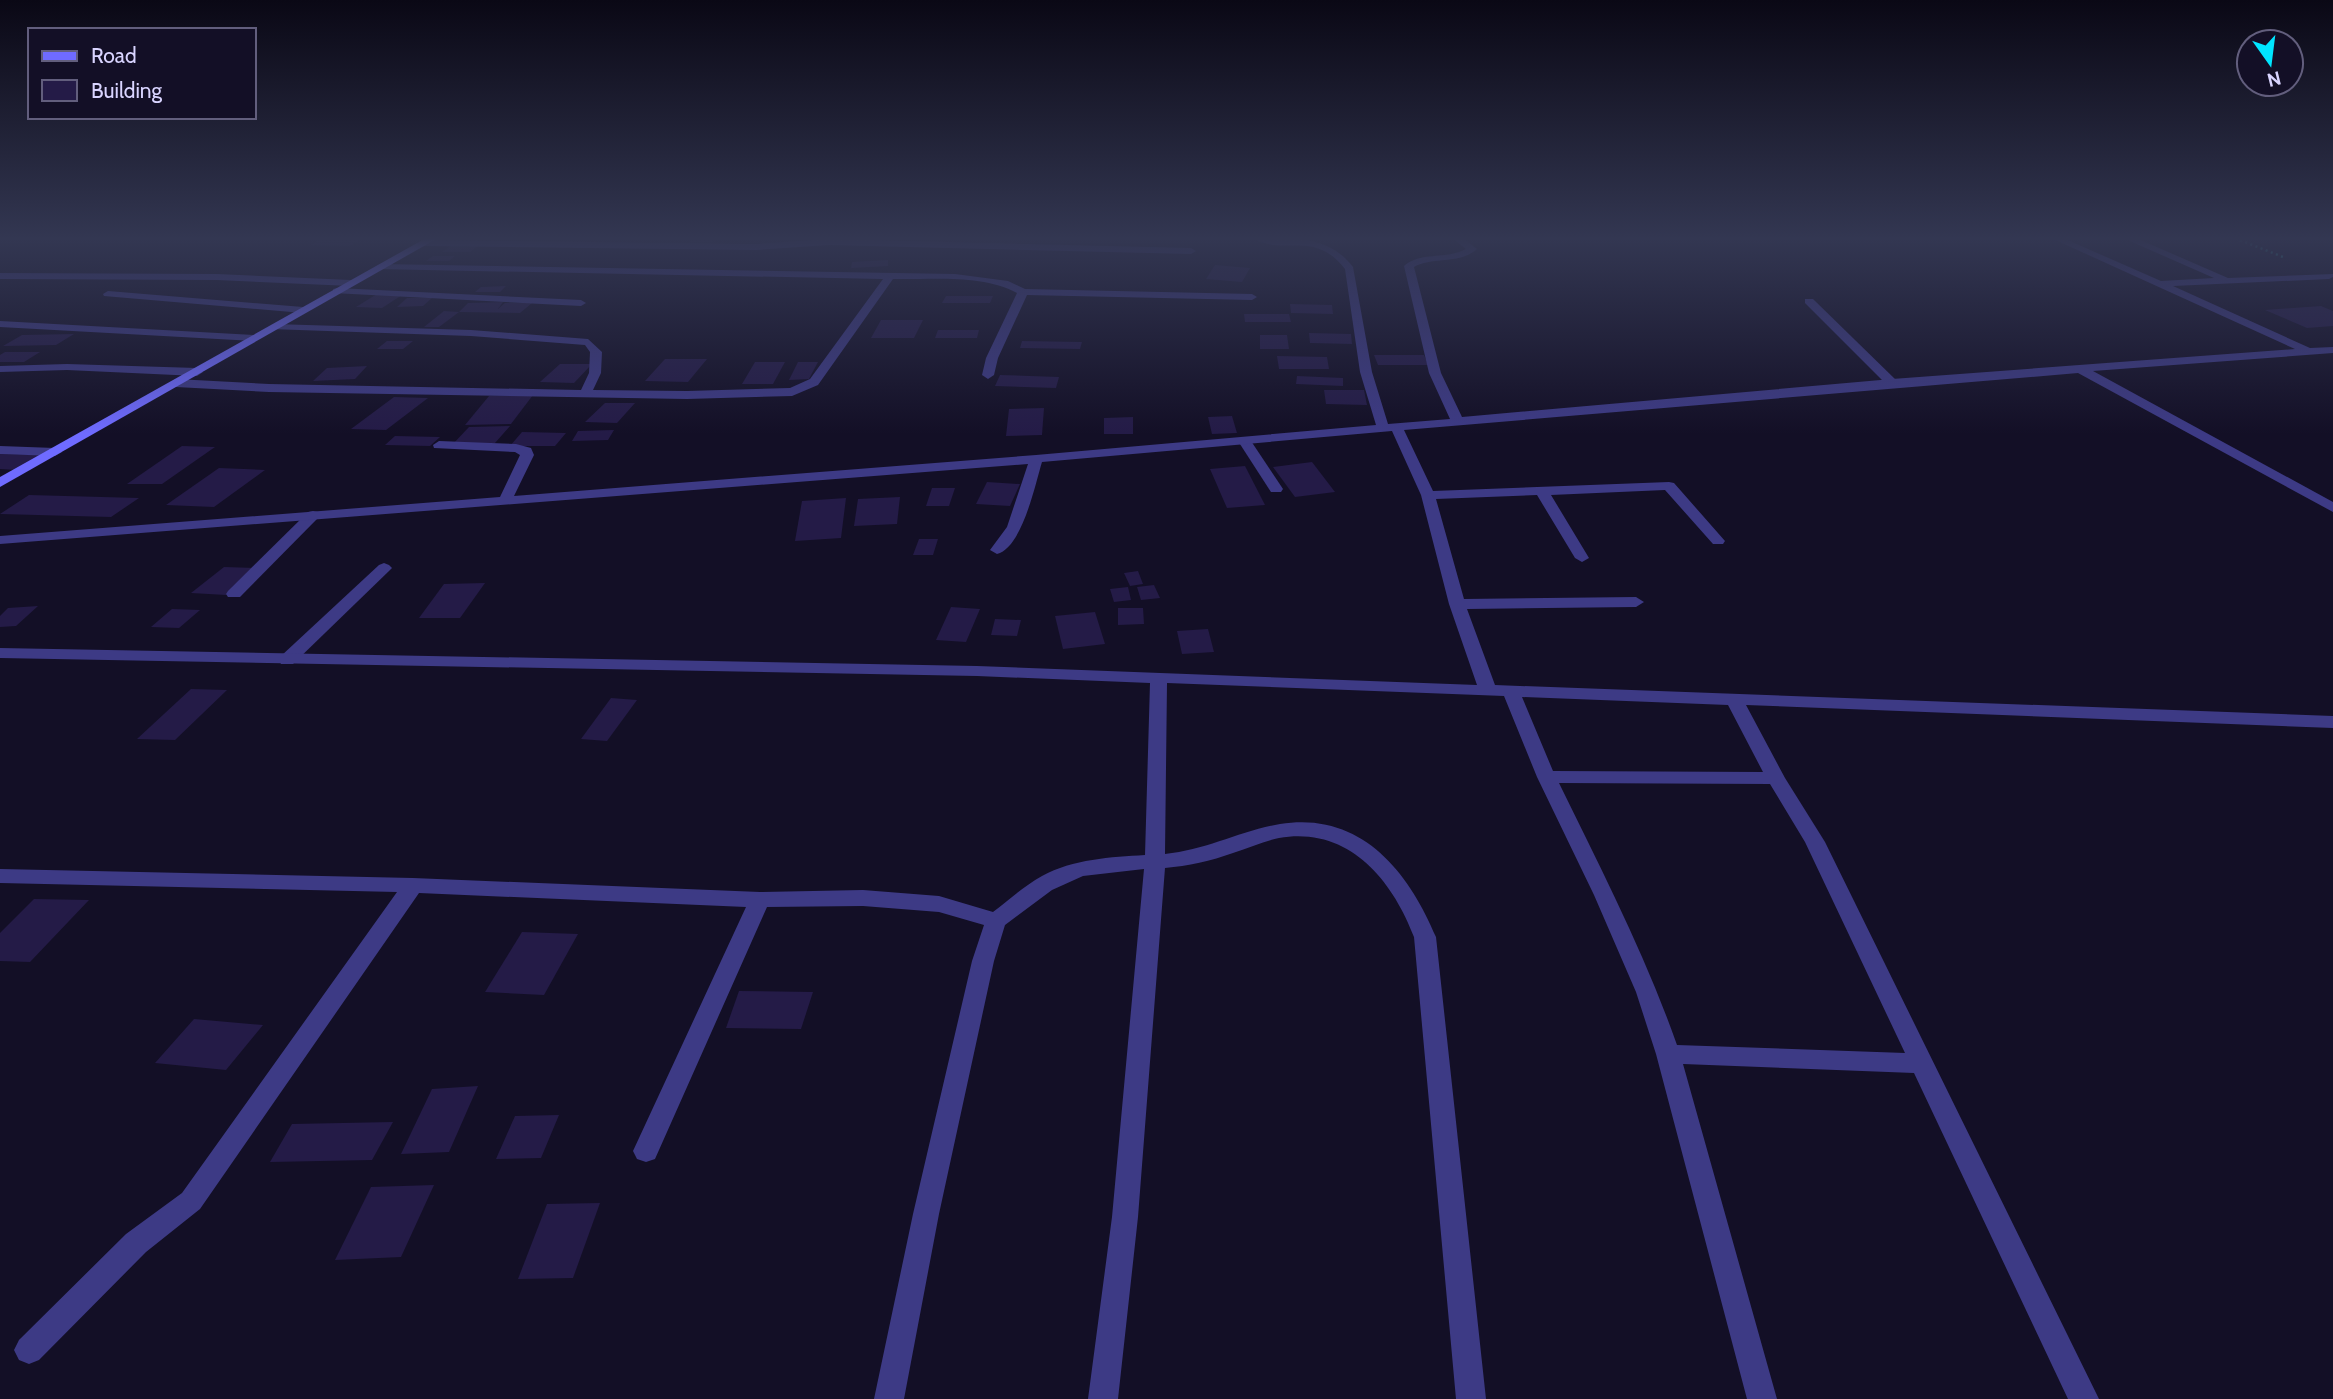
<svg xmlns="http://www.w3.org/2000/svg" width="2333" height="1399" viewBox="0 0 2333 1399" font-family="Cabin,sans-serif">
<rect width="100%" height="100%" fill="#130f26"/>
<g fill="#241b47">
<polygon points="324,238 364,238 349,246 310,245"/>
<polygon points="695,238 717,238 711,244 689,243"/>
<polygon points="452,245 479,245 470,252 442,252"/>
<polygon points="433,256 455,256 449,261 426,261"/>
<polygon points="888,260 888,266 851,268 852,262"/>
<polygon points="1215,265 1250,268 1242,282 1206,279"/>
<polygon points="506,286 500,292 475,292 481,287"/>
<polygon points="377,294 402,295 382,308 356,307"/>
<polygon points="946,296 993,296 990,303 942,303"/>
<polygon points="407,298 432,298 423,306 397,307"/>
<polygon points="503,302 498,309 505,303 532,303 520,313 459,312 468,303"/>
<polygon points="1290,304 1332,305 1333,314 1291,313"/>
<polygon points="2321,306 2333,311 2333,326 2307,328 2265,310"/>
<polygon points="444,311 459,312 439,327 424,327"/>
<polygon points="1244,314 1289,314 1291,322 1245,322"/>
<polygon points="881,320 923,320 914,338 871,338"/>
<polygon points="938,330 979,330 977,338 935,338"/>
<polygon points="1309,333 1351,334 1352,344 1310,343"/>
<polygon points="74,334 56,345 3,346 22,335"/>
<polygon points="1260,335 1287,335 1289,349 1260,349"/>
<polygon points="387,341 413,341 403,349 377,349"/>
<polygon points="1022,341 1082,342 1080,349 1020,348"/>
<polygon points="5,352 40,352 24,362 0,362 0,355"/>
<polygon points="1374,355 1424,355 1428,365 1378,365"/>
<polygon points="1277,356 1327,357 1329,369 1279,369"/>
<polygon points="665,359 707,359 688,382 645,381"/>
<polygon points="755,362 785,362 773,384 742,384"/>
<polygon points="798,362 818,362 809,379 789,380"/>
<polygon points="560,364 592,364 574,383 540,382"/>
<polygon points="367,366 355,379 313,381 327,368"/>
<polygon points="1000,375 1059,377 1056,388 995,386"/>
<polygon points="1297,376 1343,378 1343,386 1296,384"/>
<polygon points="1324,390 1364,390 1367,405 1326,404"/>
<polygon points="533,395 511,424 465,425 489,396"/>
<polygon points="394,397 428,398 386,430 351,429"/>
<polygon points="605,403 635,403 617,423 585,422"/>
<polygon points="1044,408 1042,435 1006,436 1009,409"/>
<polygon points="1232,416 1237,433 1212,434 1208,417"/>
<polygon points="1133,417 1133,434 1104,434 1104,418"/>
<polygon points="510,426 495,443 453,444 469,427"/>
<polygon points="614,430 608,440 572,441 578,431"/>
<polygon points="522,432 566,433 555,446 510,446"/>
<polygon points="395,436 440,437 430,446 385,445"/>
<polygon points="182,446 215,447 162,484 127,484"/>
<polygon points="0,454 41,455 16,470 0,469"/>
<polygon points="1312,462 1335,492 1295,497 1273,467"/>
<polygon points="1245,466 1265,505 1227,508 1210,469"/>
<polygon points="219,468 265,470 214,507 166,505"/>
<polygon points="987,482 1020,484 1010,506 976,504"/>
<polygon points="932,488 955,488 949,506 926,506"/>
<polygon points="29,495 139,498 111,517 0,514"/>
<polygon points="900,497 897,524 854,526 858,499"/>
<polygon points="846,498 841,538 795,541 802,501"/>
<polygon points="919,539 938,539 933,555 913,555"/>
<polygon points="224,567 258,568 226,595 191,593"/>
<polygon points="1138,571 1143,584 1130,586 1124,573"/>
<polygon points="485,583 460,618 419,618 444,584"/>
<polygon points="1154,585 1160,598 1141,600 1137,587"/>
<polygon points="1128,587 1131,600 1114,602 1110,589"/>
<polygon points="38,606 16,626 0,627 0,616 8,608"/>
<polygon points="951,607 980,609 966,642 936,640"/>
<polygon points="1118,608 1143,608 1144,624 1118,625"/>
<polygon points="172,609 200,610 179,628 151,627"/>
<polygon points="1095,612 1105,644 1063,649 1055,616"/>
<polygon points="995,619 1021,620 1017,636 991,635"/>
<polygon points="1208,629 1214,652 1182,654 1177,631"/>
<polygon points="191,689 227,690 175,740 137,739"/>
<polygon points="611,698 637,700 607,741 581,739"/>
<polygon points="34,899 89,900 30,962 0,961 0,933"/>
<polygon points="522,932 578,934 544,995 485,992"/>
<polygon points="739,991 813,992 801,1029 726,1028"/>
<polygon points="194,1019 263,1025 226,1070 155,1063"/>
<polygon points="478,1086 449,1152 401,1154 432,1089"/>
<polygon points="559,1115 541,1158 496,1159 515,1116"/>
<polygon points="393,1122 372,1160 270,1162 292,1124"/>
<polygon points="434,1185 401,1257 335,1260 371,1187"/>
<polygon points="600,1203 573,1278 518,1279 547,1204"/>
</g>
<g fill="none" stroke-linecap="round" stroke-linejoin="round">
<polyline stroke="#2fb8b0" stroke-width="2.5" stroke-dasharray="2 3.5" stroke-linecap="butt" points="2235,238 2283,257"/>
<g fill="#3d3a85" fill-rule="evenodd">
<polygon points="1805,299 1813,299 1896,380 1896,386 1888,386 1805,303"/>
<polygon points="1244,437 1249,438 1283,489 1281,492 1271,492 1269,489 1238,441"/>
<polygon points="313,511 318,512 318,518 240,597 228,597 226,594 228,591 308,512"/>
<polygon points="384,563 389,565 392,568 389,571 293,664 281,664 279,660 281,656 379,565"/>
</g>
<g fill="#3d3a85" fill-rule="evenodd">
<path d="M1253 238C1290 237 1329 235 1353 267L1372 372 1388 424 1450 419 1429 373 1404 266C1421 251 1446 260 1466 249L1452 238H1463L1477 249C1459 265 1434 256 1414 267L1441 373 1462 417 1892 379 2295 349 2051 238H2063L2161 281 2214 278 2123 238H2136L2228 278 2333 274V277L2329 279 2173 286 2310 348 2333 347V353L2093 371 2333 502V512L2078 373 1404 430 1433 491 1669 482 1674 483 1725 541 1723 544H1713L1665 490 1551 495 1589 558 1582 562 1575 558 1537 495 1436 499 1464 599 1636 597 1644 602 1636 607 1467 609 1495 685 2333 716V728L1746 705 1785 778 1825 842 2099 1399H2068L1914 1073 1683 1064 1777 1399H1747L1656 1054 1636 992 1594 895 1537 777 1504 696 1167 683 1165 854C1206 850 1240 831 1280 824 1360 811 1408 870 1436 937L1486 1399H1456L1414 937C1392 879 1348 826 1279 838 1264 841 1248 848 1233 853 1211 861 1188 866 1165 868L1138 1217 1118 1399H1088L1112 1217 1144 869 1083 876 1052 890 1005 925 994 961 939 1214 904 1399H874L913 1214 972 961 984 925 939 912 863 906 767 907 655 1159 646 1162 637 1159 633 1151 746 907 419 893 200 1209 146 1252 39 1360 29 1364 19 1360 14 1350 19 1340 126 1234 182 1193 397 892 0 883V869L413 878 760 892 863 890 939 896 993 912C1009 900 1024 886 1042 876 1073 859 1111 857 1145 855L1150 683 977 676 0 658V648L977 666 1477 685 1449 604 1421 495 1392 431 1042 462C1035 485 1022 548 997 554L990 550 1007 527 1028 464 0 544V536L500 497 520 455 515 452 434 448 433 445 439 441 516 444 531 448 534 455 514 496 1036 455 1376 425 1360 372 1345 269C1314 229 1284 257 1253 238ZM1522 697 1728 705 1763 772 1553 771ZM1559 783 1770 784 1805 842 1905 1053 1677 1045C1645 954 1601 869 1559 783Z"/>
<polygon points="829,239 1191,248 1196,251 1191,254 829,245 756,250 425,246 420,243 425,240 756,244"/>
<path d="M380 264 955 274 1008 281 1025 289 1252 294 1257 297 1252 300 1027 295 998 358 994 375 988 379 982 375 986 358 1017 293C982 274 932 280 893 279L818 385 792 396 687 399 269 392 176 387 170 383 176 379 269 384 581 390 589 373 590 352 585 345 471 336 270 329 269 327 274 324 471 330 588 339 602 352 601 373 593 390 687 391 790 388 810 379 883 279 377 269 375 267Z"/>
<polygon points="0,273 217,274 351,280 356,283 351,286 217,280 0,279"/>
<polygon points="337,288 581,300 586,303 581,306 333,293 333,289"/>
<polygon points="108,291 303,307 308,310 303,313 104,296 103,294"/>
<polygon points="0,321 254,335 260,338 254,341 0,327"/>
<polygon points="67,364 197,368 203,372 197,376 67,370 0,372 0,366"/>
<polygon points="0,446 55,448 62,452 55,456 0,454"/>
</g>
<polygon fill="#6f6bff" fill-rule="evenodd" points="426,238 438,238 0,487 0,477"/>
</g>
<linearGradient id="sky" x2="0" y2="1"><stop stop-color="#0a0815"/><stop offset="0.55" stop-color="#333752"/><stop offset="1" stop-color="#333752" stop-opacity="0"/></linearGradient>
<rect width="2333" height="434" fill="url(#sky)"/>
<rect x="28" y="28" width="228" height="91" fill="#130f26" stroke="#625e7d" stroke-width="2"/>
<rect x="42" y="51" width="35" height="10" fill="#6f6bff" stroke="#625e7d" stroke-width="2"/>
<text x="91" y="63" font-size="21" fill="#d9d4ff">Road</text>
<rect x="42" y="80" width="35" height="21" fill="#241b47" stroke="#625e7d" stroke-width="2"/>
<text x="91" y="98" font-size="21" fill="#d9d4ff">Building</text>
<g transform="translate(2270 63) rotate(166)"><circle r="33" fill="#130f26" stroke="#625e7d" stroke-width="2"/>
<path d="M0-5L12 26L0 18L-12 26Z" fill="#00e5ff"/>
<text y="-10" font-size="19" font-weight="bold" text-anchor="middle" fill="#d9d4ff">N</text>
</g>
</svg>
